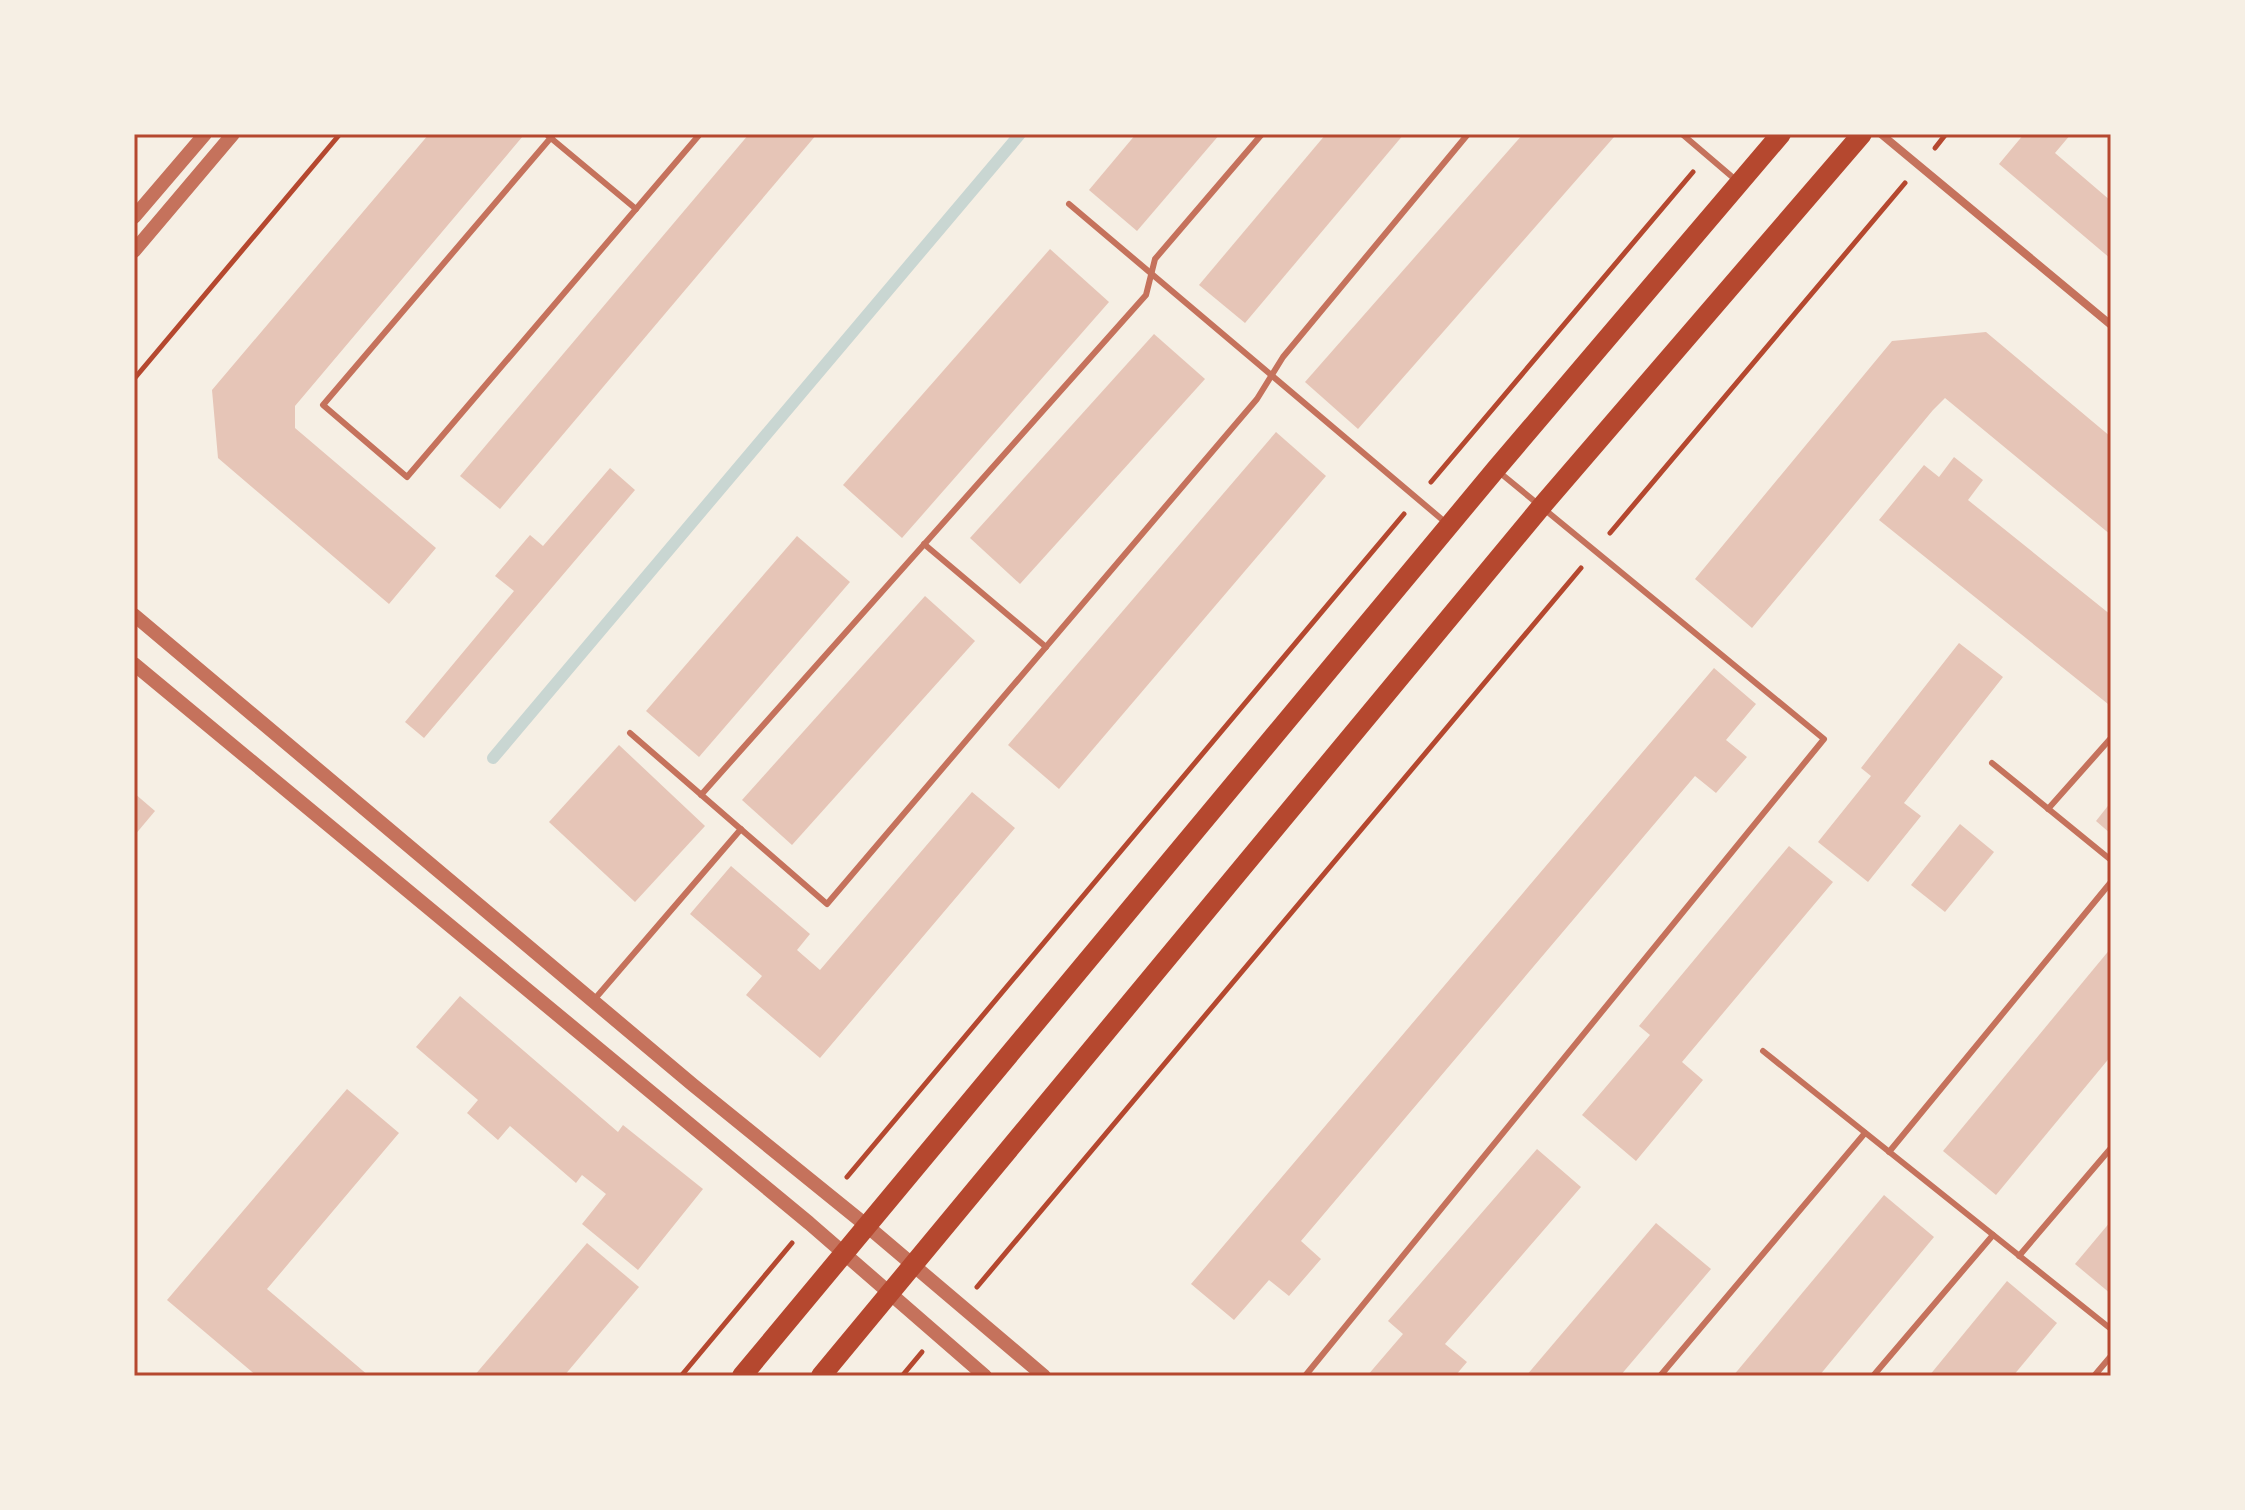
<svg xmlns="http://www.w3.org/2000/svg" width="2245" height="1510" viewBox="0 0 2245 1510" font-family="Poppins,sans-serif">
<rect width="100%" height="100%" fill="#f6efe4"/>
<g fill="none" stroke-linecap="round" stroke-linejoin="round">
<polyline stroke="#c9d6d2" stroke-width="12" points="493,758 1020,134"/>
</g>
<g fill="#e6c5b7">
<polygon points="429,134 520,134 523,136 295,406 295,428 436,548 389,604 218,458 212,390"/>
<polygon points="749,134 817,134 500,509 460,476"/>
<polygon points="1136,134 1220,134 1137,231 1089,190"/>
<polygon points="1326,134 1404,134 1245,323 1199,285"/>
<polygon points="1523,134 1610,134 1614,137 1358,429 1305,382"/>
<polygon points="2024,134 2071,134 2055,153 2111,201 2111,259 1999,164"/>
<polygon points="1050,249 1109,302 902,538 843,485"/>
<polygon points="1986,332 2111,437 2111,535 1945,398 1933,410 1752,628 1695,579 1892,341"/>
<polygon points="1154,334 1205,379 1020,584 970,538"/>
<polygon points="1276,432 1326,476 1059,789 1008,745"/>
<polygon points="1954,457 1983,480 1968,500 2111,615 2111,701 2108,704 1879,520 1924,465 1939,477"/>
<polygon points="610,468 635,490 424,738 405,722 514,591 495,576 530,535 543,546"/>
<polygon points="797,536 850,582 699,757 646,711"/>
<polygon points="925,596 975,641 792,845 742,800"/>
<polygon points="1959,643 2003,677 1904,803 1921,816 1868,882 1818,842 1871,776 1861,768"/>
<polygon points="1714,668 1756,704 1726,740 1747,757 1716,793 1695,776 1301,1241 1321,1259 1289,1296 1269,1280 1234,1320 1191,1284"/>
<polygon points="619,745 705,826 635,902 549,822"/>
<polygon points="972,792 1015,828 820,1058 746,995 762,976 690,914 731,866 810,934 797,950 820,970"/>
<polygon points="134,793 155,811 134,836"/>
<polygon points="2111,802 2111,834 2096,821"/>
<polygon points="1960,824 1994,852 1945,912 1911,885"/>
<polygon points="1789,846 1833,882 1682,1062 1703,1080 1636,1161 1582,1115 1650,1035 1639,1026"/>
<polygon points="2111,948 2111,1056 1996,1195 1943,1151"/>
<polygon points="460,996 618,1132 623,1125 703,1189 638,1270 582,1224 606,1194 582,1175 576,1183 510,1126 498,1140 467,1113 478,1100 416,1047"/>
<polygon points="347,1089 399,1133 267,1289 369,1376 257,1376 167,1300"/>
<polygon points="1537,1149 1581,1187 1445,1344 1467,1362 1455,1376 1367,1376 1403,1334 1388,1321"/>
<polygon points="1884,1195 1934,1237 1819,1376 1733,1376"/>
<polygon points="2111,1221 2111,1294 2075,1264"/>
<polygon points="1656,1223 1711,1269 1620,1376 1526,1376"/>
<polygon points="587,1243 639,1287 564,1376 474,1376"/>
<polygon points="2007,1281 2057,1323 2013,1376 1929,1376"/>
</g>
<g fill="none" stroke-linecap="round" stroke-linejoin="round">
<g stroke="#b5482f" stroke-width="5">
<polyline points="1935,148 1946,134"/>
<polyline points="134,379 340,134"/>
<polyline points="1431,482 1693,172"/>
<polyline points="1610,533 1905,183"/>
<polyline points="847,1177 1404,514"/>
<polyline points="977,1287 1581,568"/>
<polyline points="681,1376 792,1243"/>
<polyline points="902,1376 922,1352"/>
</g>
<g stroke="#c5725c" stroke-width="6">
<polyline points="546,134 636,209"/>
<polyline points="554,134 323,405 407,477 700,134"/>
<polyline points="1682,134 1737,181"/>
<polyline points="1069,204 1445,522"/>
<polyline points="924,544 1046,647"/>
<polyline points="630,733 827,904 1257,399 1283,357 1468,134"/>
<polyline points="1992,763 2111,860"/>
<polyline points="701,795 1146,295 1155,259 1262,134"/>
<polyline points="2048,809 2111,738"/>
<polyline points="593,1001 741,829"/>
<polyline points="1763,1051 2111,1329"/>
<polyline points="1889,1152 2111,882"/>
<polyline points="2019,1256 2111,1148"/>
<polyline points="1305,1376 1824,739 1499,472"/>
<polyline points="1660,1376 1865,1133"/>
<polyline points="1873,1376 1993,1235"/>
<polyline points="2094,1376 2111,1356"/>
</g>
<polyline stroke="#c5725c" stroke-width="8" points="1881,134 2111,325"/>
<g stroke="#c5725c" stroke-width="14">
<polyline points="134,217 205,134"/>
<polyline points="134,251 233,134"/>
<polyline points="134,615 693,1085 867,1226 1044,1376"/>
<polyline points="134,664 809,1223 985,1376"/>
</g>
<g stroke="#b5482f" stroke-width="20">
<polyline points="742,1376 1496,469 1781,134"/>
<polyline points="821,1376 1541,507 1862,134"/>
</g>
</g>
<rect width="2245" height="1510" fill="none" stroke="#f6efe4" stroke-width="272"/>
<rect x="136" y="136" width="1973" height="1238" fill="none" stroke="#b5482f" stroke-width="3"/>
</svg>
